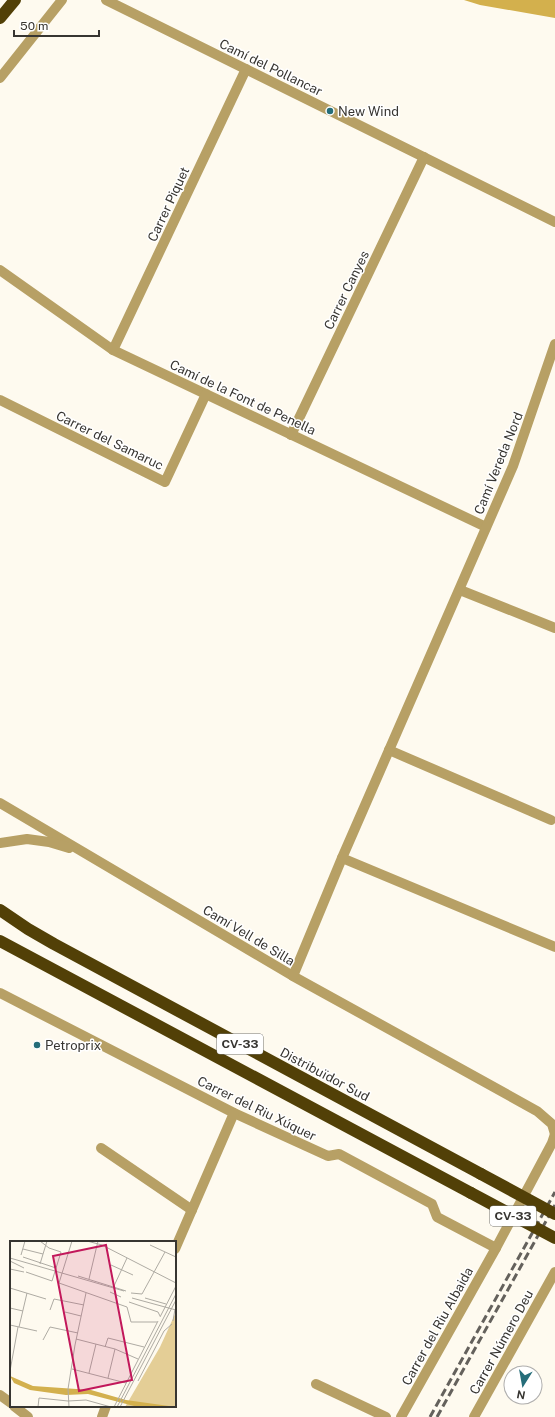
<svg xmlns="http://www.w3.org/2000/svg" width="555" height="1417" viewBox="0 0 555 1417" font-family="'Public Sans',sans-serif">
<rect width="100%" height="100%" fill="#fefaef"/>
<polygon fill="#d3b04d" points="464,0 555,0 555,18 480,5"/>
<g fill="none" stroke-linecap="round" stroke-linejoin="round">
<g stroke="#b7a065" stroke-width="10">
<polyline points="106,0 555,222"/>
<polyline points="0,78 62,0"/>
<polyline points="0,270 113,350 486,527"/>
<polyline points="113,350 246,69"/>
<polyline points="0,400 165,482 206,394"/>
<polyline points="291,435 424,157"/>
<polyline points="460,590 555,628"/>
<polyline points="389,750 551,820"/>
<polyline points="0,803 293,976 537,1111 552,1124 555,1134"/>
<polyline points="0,843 27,839 49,842 69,848"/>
<polyline points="342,858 555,947"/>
<polyline points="293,976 342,858 513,466 555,344"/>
<polyline points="0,993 234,1113 328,1156 339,1154 432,1204 437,1217 496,1248"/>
<polyline points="101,1148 192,1210"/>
<polyline points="175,1249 234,1113"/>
<polyline points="316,1384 386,1417"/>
<polyline points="0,1395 11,1403"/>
<polyline points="14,1406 28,1417"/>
<polyline points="102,1417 106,1406"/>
<polyline points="401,1417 496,1248 552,1143 555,1134"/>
<polyline points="474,1417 555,1272"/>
</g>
<g stroke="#524007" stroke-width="12">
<polyline points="0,18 15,0"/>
<polyline points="0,910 28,929 54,944 481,1174"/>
<polyline points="0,941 471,1193"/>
</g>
<g stroke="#64615c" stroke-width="3" stroke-dasharray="8 4" stroke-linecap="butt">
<polyline points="430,1417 555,1192"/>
<polyline points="437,1417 555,1205"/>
</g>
<g stroke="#524007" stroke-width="12">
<polyline points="481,1174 555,1214"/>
<polyline points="471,1193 555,1238"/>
</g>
</g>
<g fill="#256d79" stroke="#fff" stroke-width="1.5">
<circle cx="330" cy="111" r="4"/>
<circle cx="37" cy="1045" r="4"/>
</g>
<g text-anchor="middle" stroke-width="3" stroke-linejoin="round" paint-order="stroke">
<g fill="#fff" stroke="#73726f" stroke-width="1">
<rect x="217" y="1034" width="46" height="20" rx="3"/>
<rect x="490" y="1206" width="46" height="20" rx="3"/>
</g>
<g font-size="12" font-weight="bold" fill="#373531">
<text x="240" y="1048">CV-33</text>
<text x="513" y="1220">CV-33</text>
</g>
<g font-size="13" fill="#373531" stroke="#fff">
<text transform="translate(271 67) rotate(26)" y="5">Camí del Pollancar</text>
<text transform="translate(168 204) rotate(-65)" y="5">Carrer Piquet</text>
<text transform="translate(346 290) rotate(-64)" y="5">Carrer Canyes</text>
<text transform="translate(243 397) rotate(25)" y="5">Camí de la Font de Penella</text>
<text transform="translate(110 440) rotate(26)" y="5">Carrer del Samaruc</text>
<text transform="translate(498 463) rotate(-68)" y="5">Camí Vereda Nord</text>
<text transform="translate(249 935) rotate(31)" y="5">Camí Vell de Silla</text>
<text transform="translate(325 1074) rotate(28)" y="5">Distribuïdor Sud</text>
<text transform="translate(257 1108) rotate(26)" y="5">Carrer del Riu Xúquer</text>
<text transform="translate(437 1326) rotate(-61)" y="5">Carrer del Riu Albaida</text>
<text transform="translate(501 1342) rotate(-61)" y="5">Carrer Número Deu</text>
</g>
<g font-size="13" fill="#373531" stroke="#fff" text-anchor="start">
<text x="338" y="116">New Wind</text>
<text x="45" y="1050">Petroprix</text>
</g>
</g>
<g transform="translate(10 1241)">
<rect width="166" height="166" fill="#fefaef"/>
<path d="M166 71V166H115L150 106Z" fill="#e4ce96"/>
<path d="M0 135 23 145 81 149 116 159 166 166H128L78 153 56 154 20 149 4 142Z" fill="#d3b04d"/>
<path fill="none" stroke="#aeaba3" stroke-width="1" d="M62 0 49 42 117 66M77 0 92 4 166 42M140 4 166 16M13 8 33 13M11 14 15 0M13 16 46 27M0 17 114 50M0 20 14 27M30 23 37 0M101 24 123 34M0 28 14 31M16 31 42 40 51 11 39 7 30 0M68 35 116 50M79 38 88 0M104 45 117 17M0 47 36 58M100 51 111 56M121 52 132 53 155 11M122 57 166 69M135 57 156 63M119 61 148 71 150 75M117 66 121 81H147M0 67 13 70M40 69 44 58 74 64M55 71 71 75M150 76 166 45M163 80 165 68M0 84 27 90M9 86 17 52M66 98 105 108 128 118M33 99 40 86 68 92M95 106 98 97 134 106M62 128 116 142M0 130 8 86M79 132 86 103M98 137 105 108M128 140 154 90 162 83M28 166 29 157 58 160 76 159 101 166M59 166 58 148 65 104 76 52M104 166 148 80M107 166 166 53M110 166 166 59"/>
<path fill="#c2185b" fill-opacity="0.15" stroke="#c2185b" stroke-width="2" d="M96 4 122 139 69 150 43 15Z"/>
<rect width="166" height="166" fill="none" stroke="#373531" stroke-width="2"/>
</g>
<g transform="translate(523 1385) rotate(191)"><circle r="19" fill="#ffffff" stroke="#afaead"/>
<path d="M0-3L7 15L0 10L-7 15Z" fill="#256d79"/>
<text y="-6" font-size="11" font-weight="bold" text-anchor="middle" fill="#373531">N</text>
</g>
<path d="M14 30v6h85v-6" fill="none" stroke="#373531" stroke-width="2"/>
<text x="20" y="30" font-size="12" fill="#373531" stroke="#ffffff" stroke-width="3" paint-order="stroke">50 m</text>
</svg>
